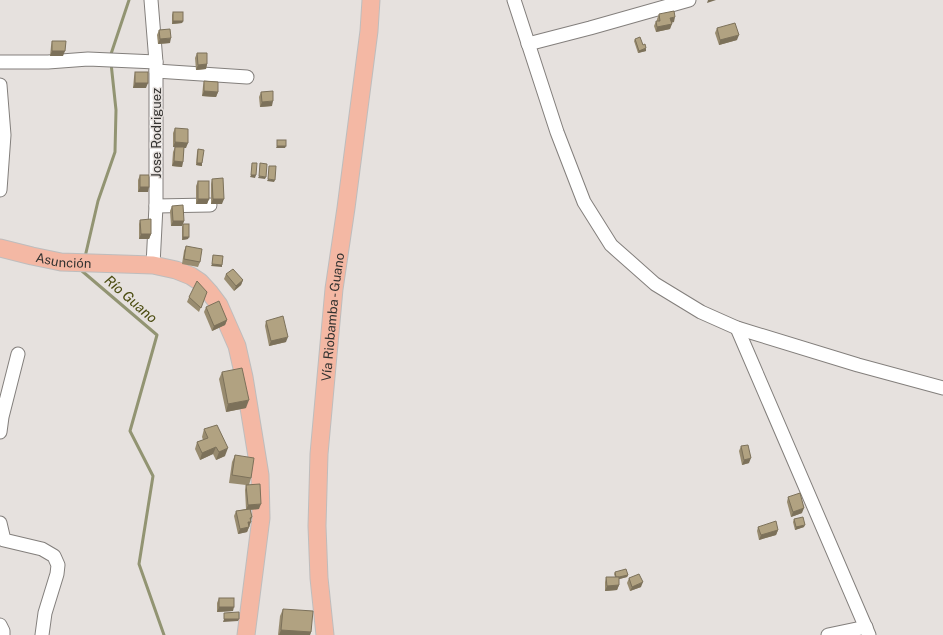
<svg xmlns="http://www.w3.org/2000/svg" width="943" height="635" viewBox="0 0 943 635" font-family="'Public Sans',sans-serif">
<rect width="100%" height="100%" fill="#e6e1de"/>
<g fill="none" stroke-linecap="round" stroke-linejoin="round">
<g stroke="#929472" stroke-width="3">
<polyline points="110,57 129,0"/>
<polyline points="85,257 98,201 115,152 116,110 111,63"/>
<polyline points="83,268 82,271 157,335 130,431 153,476 139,564 164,635"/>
</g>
<g stroke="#837f7c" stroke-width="15">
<g id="minor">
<polyline points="151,0 156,62 156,206 153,265"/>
<polyline points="514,0 557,132 584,202 611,245 655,284 701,312 737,328 858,365 943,388"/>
<polyline points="528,44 590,28 689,0"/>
<polyline points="0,62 48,62 88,59 156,62"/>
<polyline points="156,71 247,77"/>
<polyline points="0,85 4,135 0,190"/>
<polyline points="156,206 210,205"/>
<polyline points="737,328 869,635"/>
<polyline points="0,432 2,417 18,354"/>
<polyline points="0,523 4,540 42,549 54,556 58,565 57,574 45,613 42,635"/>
<polyline points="0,625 3,631 3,635"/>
<polyline points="828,635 866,627"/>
</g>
</g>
<g stroke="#bebdbd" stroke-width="19">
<g id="major">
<path id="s1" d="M0 248 32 256 61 262 153 265 176 270 191 276 200 282 210 293 219 305 237 346 244 377 260 475 261 518 246 635"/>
<path id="s2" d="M325 635 319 578 317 526 319 454 334 289 346 208 369 31 371 0"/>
</g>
</g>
<use href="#minor" stroke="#fff" stroke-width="13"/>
<use href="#major" stroke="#f4b8a4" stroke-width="17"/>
</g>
<g fill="#988b6f">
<polygon points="173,12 183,21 182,23 172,24 172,15"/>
<polygon points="659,14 674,22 671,23 670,29 656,32 654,26 656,21 657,21 657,19"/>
<polygon points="717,28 737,40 719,45 715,33"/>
<polygon points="159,30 170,43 158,44 157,35"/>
<polygon points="635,39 643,45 646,51 638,53 634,41"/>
<polygon points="52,41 63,56 50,56 51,46"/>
<polygon points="197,53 207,64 206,69 196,70 195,58"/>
<polygon points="135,72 146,88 133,88 134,77"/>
<polygon points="204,81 218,92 216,97 202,96 203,86"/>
<polygon points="261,92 272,106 260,107 259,97"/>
<polygon points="175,128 186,148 184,148 182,167 172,166 173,152 175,147 173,147 173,133"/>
<polygon points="198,149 202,163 202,166 196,165 197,152"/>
<polygon points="140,175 148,192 138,192 138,180"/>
<polygon points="212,179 222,204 211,204 211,184"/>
<polygon points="198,181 209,199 207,204 196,204 196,186"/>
<polygon points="172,206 184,221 182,226 171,226 170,211"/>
<polygon points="140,220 151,234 149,239 139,239 139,224"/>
<polygon points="183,224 188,239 182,240 182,227"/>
<polygon points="186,246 200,262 198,267 182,264 184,251"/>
<polygon points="226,274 243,280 241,285 234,291 224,279"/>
<polygon points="207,292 199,312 187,302 189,297"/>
<polygon points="206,307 227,320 225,325 212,331 204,312"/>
<polygon points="266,321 286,342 269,346 265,326"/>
<polygon points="222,372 246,408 226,412 219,379"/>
<polygon points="204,429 225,456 216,460 213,454 200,460 195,449 197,442 203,440 202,437"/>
<polygon points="741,446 749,463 742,465 739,451"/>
<polygon points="235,455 251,478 249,485 259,509 250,510 251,522 247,532 238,534 234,516 236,511 246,509 245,490 246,485 229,483 232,462"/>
<polygon points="788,497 802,513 791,517 787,502"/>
<polygon points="794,519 804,527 795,530 793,522"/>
<polygon points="758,527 778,530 776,535 759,540 757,531"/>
<polygon points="615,572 628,575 627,577 619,579 619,585 617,590 605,591 605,582 606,577 615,577 614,574"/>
<polygon points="629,578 641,587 630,591 627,583"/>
<polygon points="219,598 233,611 217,612 217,603"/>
<polygon points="283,609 311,632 310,635 278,635 280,616"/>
</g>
<g fill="#7c715a">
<polygon points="708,0 716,0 707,3"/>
<polygon points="675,17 674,22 668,23 670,18"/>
<polygon points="173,21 183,21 182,23 172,24"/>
<polygon points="672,24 670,29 656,32 657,27"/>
<polygon points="739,35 737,40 719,45 720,40"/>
<polygon points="171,38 170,43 158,44 160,39"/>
<polygon points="646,48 646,51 638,53 639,51"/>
<polygon points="52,51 65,51 63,56 50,56"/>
<polygon points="207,64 206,69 196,70 198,65"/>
<polygon points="135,83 148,83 146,88 133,88"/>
<polygon points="204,91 218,92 216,97 202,96"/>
<polygon points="273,101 272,106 260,107 262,102"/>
<polygon points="175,142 188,143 186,148 173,147"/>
<polygon points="277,146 286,146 285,148 276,148"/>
<polygon points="174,161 183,162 182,167 172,166"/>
<polygon points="197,163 202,163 202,166 196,165"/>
<polygon points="251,175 256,175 255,178 250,177"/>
<polygon points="259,176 266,177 265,179 258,178"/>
<polygon points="268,179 275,180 274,182 267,181"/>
<polygon points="140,187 149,187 148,192 138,192"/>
<polygon points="198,199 209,199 207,204 196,204"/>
<polygon points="213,199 224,199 222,204 211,204"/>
<polygon points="173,221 184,221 182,226 171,226"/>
<polygon points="141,234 151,234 149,239 139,239"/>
<polygon points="183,237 189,237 188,239 182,240"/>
<polygon points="212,264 222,265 222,267 211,266"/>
<polygon points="243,280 241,285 234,291 236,286"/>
<polygon points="227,320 225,325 212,331 214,326"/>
<polygon points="288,337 286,342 269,346 271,341"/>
<polygon points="249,400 246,408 226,412 228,404"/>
<polygon points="216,447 213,454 200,460 202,453"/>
<polygon points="228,448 225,456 216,460 219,452"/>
<polygon points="751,458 749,463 742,465 744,460"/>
<polygon points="261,504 259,509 246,510 248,505"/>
<polygon points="804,508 802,513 791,517 793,512"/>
<polygon points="252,517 249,527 246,527 250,518"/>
<polygon points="805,525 804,527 795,530 796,527"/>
<polygon points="249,527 247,532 238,534 240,529"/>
<polygon points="778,530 776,535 759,540 761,535"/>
<polygon points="628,575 627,577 616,580 616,578"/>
<polygon points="643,582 641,587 630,591 632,587"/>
<polygon points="619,585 617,590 605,591 607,586"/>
<polygon points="219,607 234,607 233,611 217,612"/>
<polygon points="224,619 239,619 238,621 223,622"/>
<polygon points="281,630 311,632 310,635 279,635"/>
</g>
<g fill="#b1a281" stroke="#7c715a">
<polygon points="674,11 675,17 670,18 672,24 657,27 656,21 660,21 659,14"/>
<rect x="173" y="12" width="10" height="9"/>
<polygon points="735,23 739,35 720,40 717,28"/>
<polygon points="170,29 171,38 160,39 159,30"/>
<polygon points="640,37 643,45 645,44 646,48 639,51 635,39"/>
<polygon points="52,41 66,41 65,51 52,51"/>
<polygon points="197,53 207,53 207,64 198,65"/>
<rect x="135" y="72" width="13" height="11"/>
<polygon points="204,81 218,82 218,92 204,91"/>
<polygon points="273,91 273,101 262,102 261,92"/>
<polygon points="175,128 188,129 188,143 175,142"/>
<rect x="277" y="140" width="9" height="6"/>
<polygon points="175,147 184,147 183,162 174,161"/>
<polygon points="198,149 204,150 202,163 197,163"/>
<polygon points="252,163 257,163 256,175 251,175"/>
<polygon points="260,163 267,164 266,177 259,176"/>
<polygon points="269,166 276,166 275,180 268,179"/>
<rect x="140" y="175" width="9" height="12"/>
<polygon points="223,178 224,199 213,199 212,179"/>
<rect x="198" y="181" width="11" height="18"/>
<polygon points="183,205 184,221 173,221 172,206"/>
<polygon points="151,219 151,234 141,234 140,220"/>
<rect x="183" y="224" width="6" height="13"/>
<polygon points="186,246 202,249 200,262 184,259"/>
<polygon points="213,255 223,256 222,265 212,264"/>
<polygon points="233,269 243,280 236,286 226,274"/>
<polygon points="197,281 207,292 201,308 189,297"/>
<polygon points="219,301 227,320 214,326 206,307"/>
<polygon points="283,316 288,337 271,341 266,321"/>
<polygon points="242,368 249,400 228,404 222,372"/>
<polygon points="217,425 228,448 219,452 216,447 202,453 197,442 208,438 204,429"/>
<polygon points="748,445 751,458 744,460 741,446"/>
<polygon points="235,455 254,458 251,478 232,475"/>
<polygon points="260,484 261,504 248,505 246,485"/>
<polygon points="800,493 804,508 793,512 788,497"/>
<polygon points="250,509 252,517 250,518 251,522 248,522 249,527 240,529 236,511"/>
<polygon points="803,517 805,525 796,527 794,519"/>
<polygon points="776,521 778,530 761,535 758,527"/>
<polygon points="626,569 628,575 619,577 616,577 615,572"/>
<polygon points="639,574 643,582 632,587 629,578"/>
<polygon points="606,577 619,577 619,585 607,586"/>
<rect x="219" y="598" width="15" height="9"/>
<polygon points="283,609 313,611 311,632 281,630"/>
<polygon points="239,612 239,619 224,619 224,613"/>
</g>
<g text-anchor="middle" stroke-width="3" stroke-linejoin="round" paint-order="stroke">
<g font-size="13" fill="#333230" stroke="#e6e1de">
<text transform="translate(156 133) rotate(-90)" y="5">Jose Rodriguez</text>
<text dy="5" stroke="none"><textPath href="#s1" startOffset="65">Asunción</textPath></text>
<text dy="5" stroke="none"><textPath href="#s2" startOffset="319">Vía Riobamba - Guano</textPath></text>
</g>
<g font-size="14" font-style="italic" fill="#4a4b0f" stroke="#e6e1de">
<text transform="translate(131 299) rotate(41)" y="5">Río Guano</text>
</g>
</g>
</svg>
